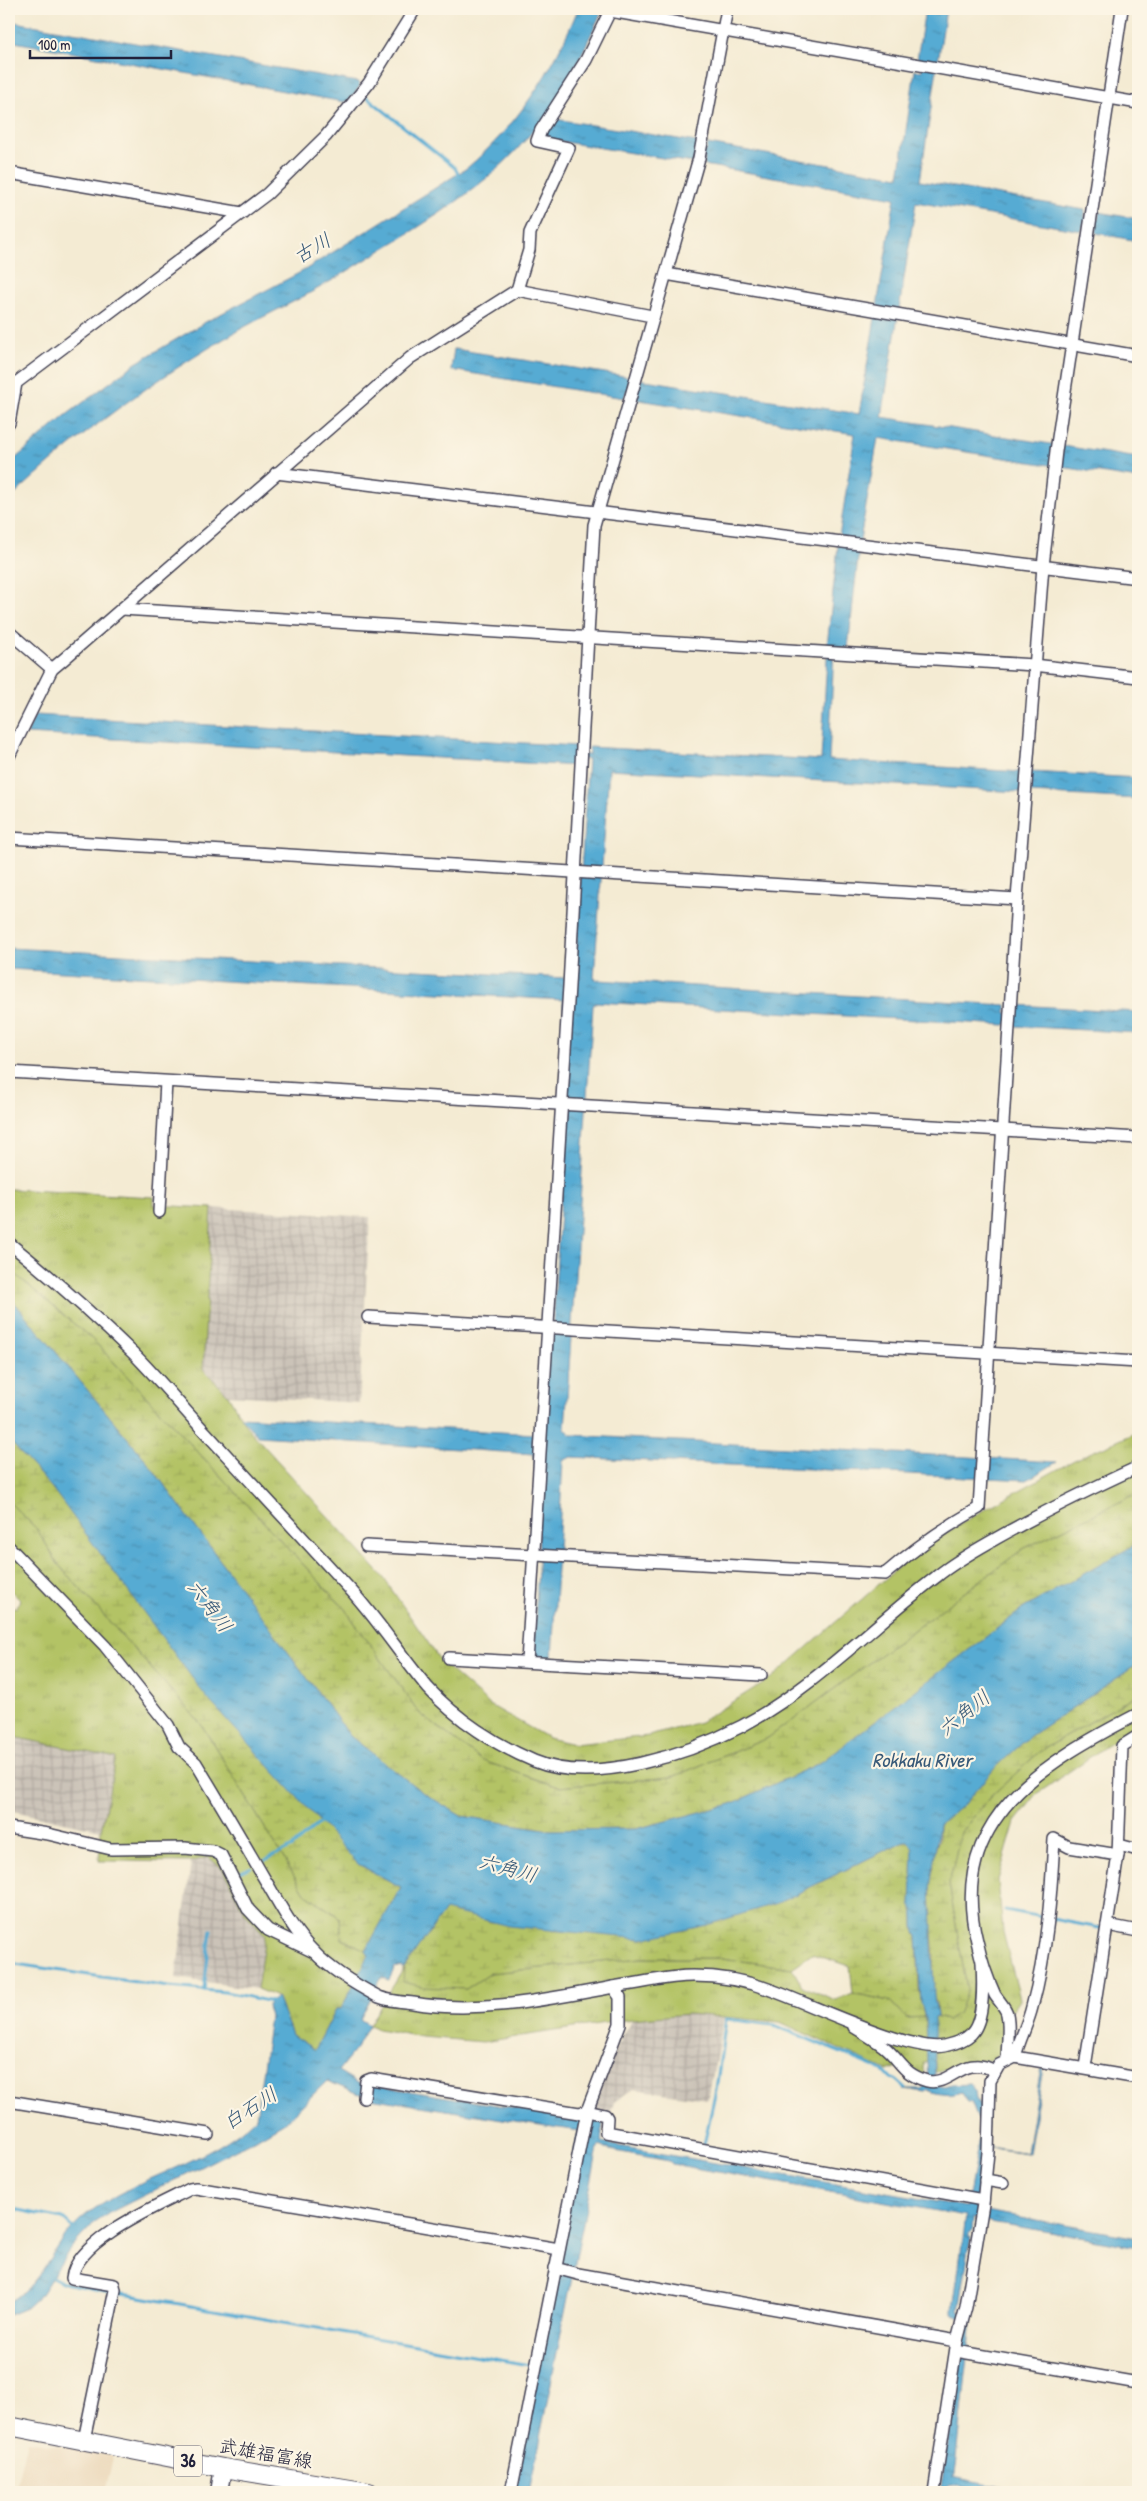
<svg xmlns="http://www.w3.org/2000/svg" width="1147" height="2501" viewBox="0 0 1147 2501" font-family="'Patrick Hand','Klee One',sans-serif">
<defs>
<pattern id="industrial-grid" width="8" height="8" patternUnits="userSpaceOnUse" patternTransform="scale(1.25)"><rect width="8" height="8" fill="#cbc3b8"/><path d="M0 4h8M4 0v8" fill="none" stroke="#aea79f"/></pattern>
<pattern id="grass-tufts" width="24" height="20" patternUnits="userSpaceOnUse" patternTransform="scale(1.25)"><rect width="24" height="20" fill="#b3c365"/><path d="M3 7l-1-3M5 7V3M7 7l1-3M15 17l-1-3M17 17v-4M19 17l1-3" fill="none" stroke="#9aa759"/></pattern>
<pattern id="wetland-marsh" width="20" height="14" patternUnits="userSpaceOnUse" patternTransform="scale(1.25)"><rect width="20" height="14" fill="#b3c365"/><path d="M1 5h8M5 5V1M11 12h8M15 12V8" fill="none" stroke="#9aa759"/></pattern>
<pattern id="water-ripples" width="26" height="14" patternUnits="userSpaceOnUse" patternTransform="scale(1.25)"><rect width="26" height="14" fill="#57abd3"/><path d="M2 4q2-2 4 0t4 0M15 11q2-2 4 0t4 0" fill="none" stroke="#488bac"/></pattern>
</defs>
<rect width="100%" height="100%" fill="#fcf5e5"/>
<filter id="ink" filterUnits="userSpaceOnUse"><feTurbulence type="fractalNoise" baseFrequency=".02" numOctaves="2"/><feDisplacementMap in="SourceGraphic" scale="10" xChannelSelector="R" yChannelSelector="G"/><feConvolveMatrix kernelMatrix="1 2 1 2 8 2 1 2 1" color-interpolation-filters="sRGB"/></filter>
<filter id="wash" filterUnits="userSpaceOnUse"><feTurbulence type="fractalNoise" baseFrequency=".0096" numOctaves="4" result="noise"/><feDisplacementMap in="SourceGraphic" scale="20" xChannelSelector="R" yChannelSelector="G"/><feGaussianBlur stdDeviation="1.12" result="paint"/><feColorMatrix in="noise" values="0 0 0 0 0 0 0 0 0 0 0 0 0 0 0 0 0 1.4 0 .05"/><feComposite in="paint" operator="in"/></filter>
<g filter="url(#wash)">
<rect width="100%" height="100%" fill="#f4ebd3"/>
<polygon fill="#ebd8ba" points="27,2441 114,2454 105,2492 48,2492 16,2486"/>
<g fill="url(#industrial-grid)">
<polygon points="212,1208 370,1217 359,1403 228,1395 203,1369"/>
<polygon points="9,1736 116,1757 101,1830 9,1810"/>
<polygon points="208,1857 223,1869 244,1912 265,1935 257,1989 176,1978 191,1862"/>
<polygon points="688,2014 724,2018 708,2099 633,2089 614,2102 608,2121 591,2117 608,2064 632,2019"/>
</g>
<g fill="url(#grass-tufts)" stroke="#6a7250">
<polygon points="9,1189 154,1197 154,1205 212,1208 203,1369 228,1395 246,1426 383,1577 442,1663 490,1705 548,1738 574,1744 649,1736 700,1722 774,1676 917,1551 980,1512 1078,1458 1138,1432 1138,1493 1023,1549 768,1738 672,1777 559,1787 483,1761 420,1714 344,1608 93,1340 9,1269"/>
<polygon points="9,1502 37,1529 58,1564 201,1724 305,1893 340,1918 342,1939 366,1950 369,1955 341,2009 336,2009 315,2050 292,2035 277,1997 257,1989 265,1935 244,1912 223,1869 208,1857 191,1862 99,1861 101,1830 116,1758 9,1736 9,1604 16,1608 20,1600 9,1589"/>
<polygon points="1138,1694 1138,1730 1109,1744 1037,1794 1015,1822 998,1880 1003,1932 1020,1999 1004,2023 1005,2045 997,2056 990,2060 977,2061 935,2073 935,2062 923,2063 924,2075 904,2065 887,2071 780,2022 688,2014 632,2019 483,2042 422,2037 378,2029 369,2025 404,1968 404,1982 466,1989 490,1973 641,1958 722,1958 792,1968 802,1986 835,2000 853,1993 890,2001 906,2018 925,2017 926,2050 934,2017 947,2020 967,1990 949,1884 961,1832 990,1797 1039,1752"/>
</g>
<g fill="url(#wetland-marsh)" stroke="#6a7250">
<polygon points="9,1269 93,1340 344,1608 420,1714 483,1761 559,1787 672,1777 768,1738 1023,1549 1138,1493 1138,1543 1024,1608 820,1763 731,1804 636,1829 550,1830 461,1816 422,1792 350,1736 145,1459 9,1296"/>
<polygon points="9,1440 52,1488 358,1864 401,1887 366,1950 342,1939 340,1918 305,1893 201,1724 58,1564 37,1529 9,1502"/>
<polygon points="1138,1664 1138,1694 1039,1752 990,1797 961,1832 949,1884 967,1990 959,2012 947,2020 937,2017 936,2002 933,1997 932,1970 934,1957 930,1911 930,1881 934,1866 932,1858 939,1839 939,1825 963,1805 994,1769 1030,1736"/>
<path d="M904 1841H908L913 1848 911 1905C917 1915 911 1927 917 1936L919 1988 924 2017 906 2018 890 2001 853 1993 850 1966 812 1954 792 1968 722 1958H641L490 1973 466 1989 424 1987 403 1982 404 1968 445 1909 780 1902Z"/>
</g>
<g fill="url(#water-ripples)" stroke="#3c6687" fill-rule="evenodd">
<path d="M578 9H603L549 124 555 119 697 142 706 152 708 144 899 177 915 70 923 71 917 60 925 9H946L920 181 1085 210V218L1098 220 1099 212 1138 219V241L1096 233 1097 225 1084 223 1082 231 916 202 882 417 1138 458V479L878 438 860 540 848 648 834 647 829 760 1021 772V780L1032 772 1138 778V799L1031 793 1032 784 1020 792 609 769 594 978 598 980 1006 1005V1013L1016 1014V1005L1138 1012V1033L1015 1026V1018L1005 1025 596 1002 593 1006 565 1428 571 1435 1057 1462 1027 1480 571 1457 563 1461 552 1658 533 1656 539 1551 534 1454 258 1436 240 1417 535 1434V1442L553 1323 567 1101 563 1000 9 969V948L565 978 574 988 588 759H577V766L27 734 35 715 578 746V754L589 755V747L821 760 827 658 830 647 827 646 839 537 855 434 633 399 635 392 627 390 624 398 451 370 454 349 630 377 628 385 637 386 639 379 859 414 895 198 704 165 705 158 693 163 540 138 538 124C504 171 455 204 406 235 377 252 349 271 319 288 293 303 265 315 239 330 155 379 79 433 9 500V464L65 416 136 363 209 320 303 271 467 168C517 126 554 69 578 9Z"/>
<polygon points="9,21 358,82 360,86 349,101 344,102 9,41"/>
<path d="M9 1296 145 1459 350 1736 422 1792 461 1816 550 1830 636 1829 731 1804 820 1763 1024 1608 1138 1543V1664L1030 1736 994 1769 963 1805 939 1825C937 1844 933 1862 931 1881 929 1896 932 1912 932 1926 931 1949 934 1972 934 1995 934 2002 937 2010 937 2017L934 2018 935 2085 944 2087 951 2085 970 2084 975 2091 976 2099 981 2108 985 2123 984 2146 1027 2153 1041 2067 1043 2068 1029 2153 984 2147 981 2149 980 2154 982 2155 975 2209 1138 2238V2247L973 2219 972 2232H969V2237H971L959 2311 972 2320 955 2475 951 2477 1034 2492H993L951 2485 946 2488 945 2492H940L967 2327 966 2323 953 2313V2309L966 2216 672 2164 669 2161 605 2149 600 2146 598 2148 529 2492H516L578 2131 370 2098V2096L356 2093 327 2081 285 2122 256 2139 115 2210 93 2224 70 2249 41 2294 26 2308 9 2315V2302C45 2283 54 2239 87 2214 139 2175 209 2164 256 2118L270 2017 267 2006 277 1997 292 2035 315 2050 336 2009H341L369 1955 366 1950 401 1887 358 1864 207 1698 52 1488 9 1440ZM904 1841H908L913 1848 911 1905C917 1915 911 1927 917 1937L921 2003 925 2018 928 2085H924L921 2089H904L925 2092 928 2090C938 2095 952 2096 962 2092L968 2102H971L981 2127 967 2207 601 2143 603 2122 372 2085 371 2087 358 2083 338 2071 357 2047 369 2025 360 2019 382 1977 389 1980 395 1967 404 1968 445 1910 509 1926 642 1939 707 1925 780 1902Z"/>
</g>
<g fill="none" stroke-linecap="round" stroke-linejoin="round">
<g stroke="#57abd3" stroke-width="3">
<polyline points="363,94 455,168 460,178"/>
<polyline points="265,1860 291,1848 322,1821"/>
<polyline points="241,1872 251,1867"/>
<polyline points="1005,1910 1105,1929"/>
<polyline points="9,1963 169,1987 225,1992 272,2002 273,2005"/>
<polyline points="204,1989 211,1930"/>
<polyline points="704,2145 716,2090 726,2019 774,2025 873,2066 897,2080 906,2088"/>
<polyline points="9,2208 63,2219 75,2230"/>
<polyline points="50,2276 64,2283 111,2292"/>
<polyline points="117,2293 535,2366"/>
</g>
</g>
</g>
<g filter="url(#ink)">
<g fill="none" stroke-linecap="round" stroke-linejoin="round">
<g stroke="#424052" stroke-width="14">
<g id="street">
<polyline points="9,173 242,213"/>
<polyline points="666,274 1138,356"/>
<polyline points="517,290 652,316"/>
<polyline points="9,423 16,383 267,194 326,136 369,83 415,9"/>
<polyline points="276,473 1138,578"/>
<polyline points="122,609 1034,665 1138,677"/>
<polyline points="9,632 52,669"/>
<polyline points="9,756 52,669 64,659 410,358 517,290 529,250 530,233 569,148 537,141 541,130 586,60 610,11 1138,103"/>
<polyline points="9,838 1017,899"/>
<polyline points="9,1072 1138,1138"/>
<polyline points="159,1212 166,1082"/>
<path d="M9 1243C51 1277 94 1315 133 1353 158 1378 181 1406 206 1433 253 1484 300 1535 347 1586 377 1618 400 1655 428 1688 456 1719 496 1745 534 1761 594 1786 688 1754 742 1726 815 1687 871 1627 936 1577 954 1562 976 1550 997 1538 1043 1512 1090 1489 1138 1467"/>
<polyline points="368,1317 1138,1362"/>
<path d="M366 1546 885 1574C915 1548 945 1527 979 1508L1017 899 1043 566 1056 451 1122 9"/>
<path d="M9 1547 105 1646 168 1725 179 1747 196 1763C219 1801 242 1840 264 1878 279 1903 293 1931 314 1952 332 1971 356 1985 379 1997 389 2001 402 2002 413 2003 483 2015 556 1997 625 1985 647 1982 670 1976 693 1976 719 1976 747 1981 771 1990 808 2003 911 2053 944 2046 953 2044 964 2041 971 2034 985 2020 983 1981 982 1962"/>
<polyline points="449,1658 761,1675"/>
<polyline points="527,1662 569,986 594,525 699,158 727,9"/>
<polyline points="9,1828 48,1834 111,1849 185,1848 213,1851 221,1855 248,1909 268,1930 314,1952"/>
<polyline points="1119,1845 1138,1850"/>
<polyline points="1107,1925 1138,1931"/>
<path d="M854 2027C864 2033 874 2039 883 2046 901 2060 902 2074 927 2081 951 2087 963 2053 995 2071"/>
<path d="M1015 2057C1019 2040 1028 2024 1032 2007 1047 1952 1051 1896 1054 1839L1069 1847 1118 1855"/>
<path d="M1007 2060C1007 2046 1010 2028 1007 2014 1006 2008 999 2001 995 1995 987 1978 981 1960 977 1941 946 1819 1045 1762 1138 1714"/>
<polyline points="1085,2067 1118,1855 1122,1746 1138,1736"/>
<polyline points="364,2098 366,2081 371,2079 579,2113 587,2111 605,2115 607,2118 606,2132 983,2200"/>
<polyline points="9,2101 208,2134"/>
<polyline points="985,2180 1003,2183"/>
<polyline points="555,2268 578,2274 957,2341"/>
<polyline points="956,2351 1138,2383"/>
<path d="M84 2440 115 2290 114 2285 72 2278C76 2240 159 2205 190 2189L196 2188 559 2249"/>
<polyline points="511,2492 587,2111 620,2024 620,1997 613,1987"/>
<polyline points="934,2492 957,2341 966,2307 983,2204 988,2152 990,2081 999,2065 1015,2057 1138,2078"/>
</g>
</g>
<g stroke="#424052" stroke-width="19">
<polyline id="secondary" points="219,2492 223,2468"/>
</g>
<g stroke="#424052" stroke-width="20">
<polyline id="primary" points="9,2426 223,2468 369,2492"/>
</g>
<use href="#street" stroke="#fff" stroke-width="11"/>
<use href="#secondary" stroke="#fff" stroke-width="16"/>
<use href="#primary" stroke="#fff" stroke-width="18"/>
</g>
</g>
<g text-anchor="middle" stroke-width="4.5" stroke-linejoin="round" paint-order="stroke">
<rect fill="#fcf5e5" stroke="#63616e" stroke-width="1" x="174" y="2445.5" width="28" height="31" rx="4"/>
<g font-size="18" font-weight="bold" fill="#22223b">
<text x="188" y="2467">36</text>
</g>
<g font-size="19" fill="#22223b" stroke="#fcf5e5">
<text transform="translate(266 2453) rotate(10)" y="7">武雄福富線</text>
</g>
<g font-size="20" font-style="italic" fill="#375978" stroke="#fcf5e5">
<text transform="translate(312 248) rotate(-30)" y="7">古川</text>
<text transform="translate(210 1606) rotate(53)" y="7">六角川</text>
<text transform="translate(964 1713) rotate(-39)" y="7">六角川</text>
<text x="922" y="1767">Rokkaku River</text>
<text transform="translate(508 1868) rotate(15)" y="7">六角川</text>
<text transform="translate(250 2108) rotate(-33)" y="7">白石川</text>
</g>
</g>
<rect width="1147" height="2501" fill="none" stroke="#fcf5e5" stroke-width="30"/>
<path d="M30 50v8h141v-8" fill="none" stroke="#22223b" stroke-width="2.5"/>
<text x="38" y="50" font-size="15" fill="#22223b" stroke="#fcf5e5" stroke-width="4" paint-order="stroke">100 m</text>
</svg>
